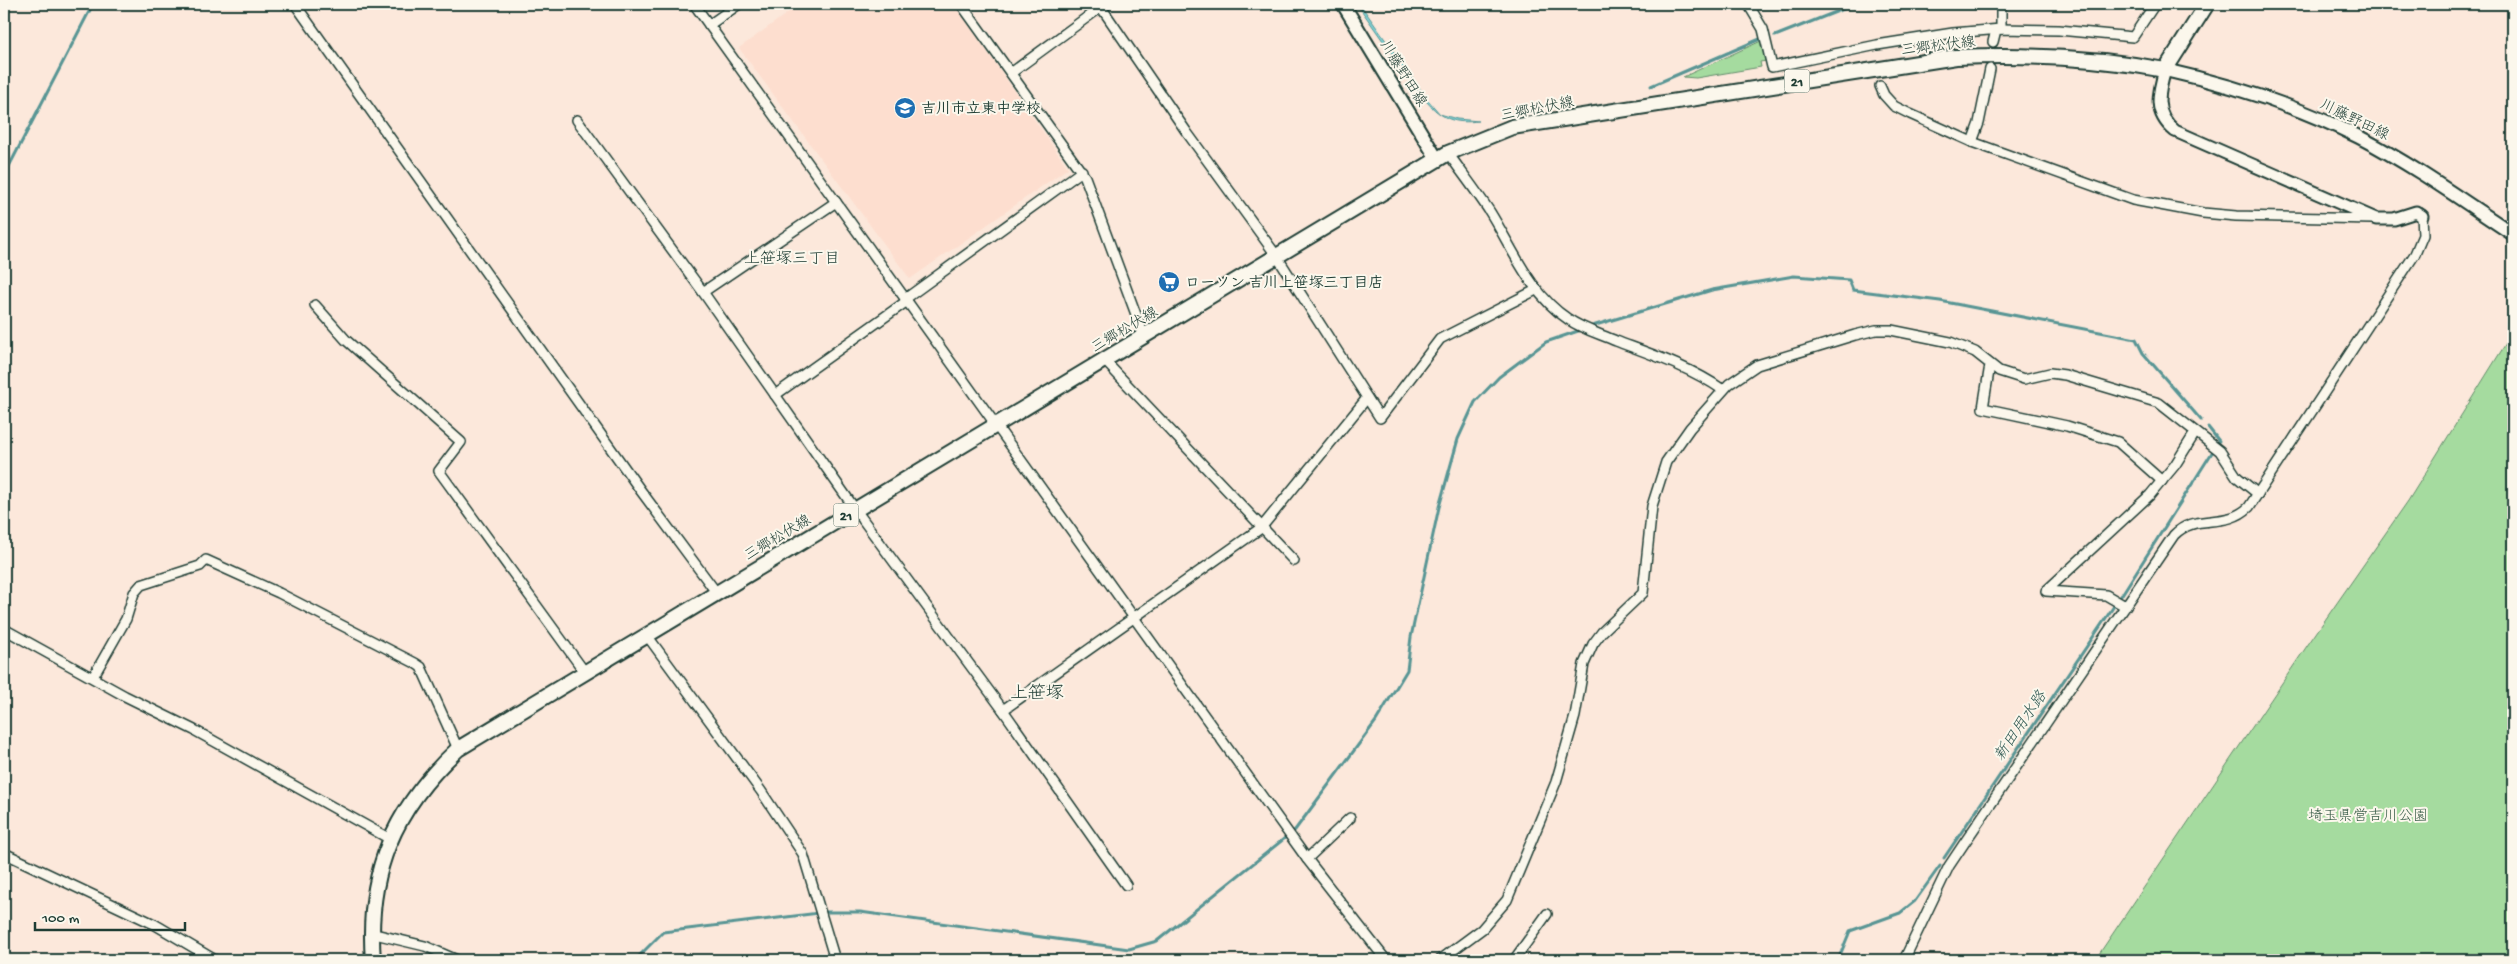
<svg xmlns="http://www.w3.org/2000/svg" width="2517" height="964" viewBox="0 0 2517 964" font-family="'Gochi Hand','Klee One',sans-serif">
<rect width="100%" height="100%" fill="#fce8db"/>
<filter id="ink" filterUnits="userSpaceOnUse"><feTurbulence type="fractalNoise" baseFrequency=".02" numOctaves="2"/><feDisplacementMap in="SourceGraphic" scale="10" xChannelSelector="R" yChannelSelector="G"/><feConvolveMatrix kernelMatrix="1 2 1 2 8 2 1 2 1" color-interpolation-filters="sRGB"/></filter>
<g filter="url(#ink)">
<polygon fill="#fddecf" points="800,4 954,4 1068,168 910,279 739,48"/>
<g fill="#a5db9f" stroke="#628c6a">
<polygon points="1761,41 1766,61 1760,62 1761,67 1696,78 1683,77"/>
<polygon points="2513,332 2513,960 2095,960 2309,643 2408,501"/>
</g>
<g fill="#7ed0d4" stroke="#589594">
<polygon points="1357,4 1360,4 1423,93 1421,95"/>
<path d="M1428 100 1440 114 1457 119 1479 121C1454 124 1442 119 1426 101Z"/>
</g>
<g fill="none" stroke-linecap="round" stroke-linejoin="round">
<g stroke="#589594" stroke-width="3">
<polyline points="1775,36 1856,4"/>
<polyline points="1651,86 1760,39"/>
<polyline points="4,176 93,4"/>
<polyline points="1589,327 1712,290 1794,276 1849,280 1853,290 1940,301 2136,339 2143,353 2201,420"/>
<polyline points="2208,427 2219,441"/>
<polyline points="2121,596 2213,451"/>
<polyline points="1944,858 2114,606"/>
<polyline points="635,960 663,932 827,912 860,912 1129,949 1157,941 1295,830 1376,721 1407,670 1411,637 1439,507 1458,439 1475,402 1499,377 1546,342 1581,330"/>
<polyline points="1838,960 1850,931 1900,913 1915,901 1940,866"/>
</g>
<g stroke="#1f3d34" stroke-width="12">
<g id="minor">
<polyline points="295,4 641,491 716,592"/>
<polyline points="694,4 1307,859 1386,960"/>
<polyline points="961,4 1085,177 1144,336"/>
<polyline points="1748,4 1763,29 1772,67 1877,45 1953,33 2001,29 2059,30 2133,37 2155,4"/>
<polyline points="2001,4 2001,29"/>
<polyline points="709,25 739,4"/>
<polyline points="1993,42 1996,30"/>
<polyline points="1011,73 1101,7 1188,134 1276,255 1380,418 1440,339 1536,290"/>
<polyline points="1880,86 1884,95 1894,106 1910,114 1972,142 2133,200 2203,213 2236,216 2372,219"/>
<polyline points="577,120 703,292 855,509 1003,710 1126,885"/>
<polyline points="1972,142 1979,123 1990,69"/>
<path d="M1448 153C1462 173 1477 192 1490 212 1513 249 1530 294 1568 319 1582 329 1600 334 1616 341 1653 355 1690 367 1723 390"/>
<polyline points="703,292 836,202"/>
<polyline points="905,299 1082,171"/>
<polyline points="315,305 346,340 461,442 439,471 584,671"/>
<polyline points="1104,360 1294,561"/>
<polyline points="1990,365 1983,408 2067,426 2118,442 2162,481"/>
<polyline points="775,395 907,301"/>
<polyline points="2125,606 2106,595 2046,591 2150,495 2175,465 2195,433"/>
<polyline points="4,629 125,696 194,730 390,839"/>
<polyline points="646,634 761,791 803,854 835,960"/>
<polyline points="93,677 126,619 134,593 141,585 200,566 206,560 279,593 415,663 421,667 458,749"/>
<polyline points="1003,710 1261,528 1367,398"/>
<polyline points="4,853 154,924 215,960"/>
<polyline points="1307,859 1350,818"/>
<polyline points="371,933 425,946 457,960"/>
<polyline points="1440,960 1482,929 1507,900 1556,782 1575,716 1584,664 1593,644 1602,632 1643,593 1652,506 1666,462 1690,428 1729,384 1757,365 1855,335 1876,330 1891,330 1950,342 1975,352 1999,371 2024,379 2050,373 2065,375 2159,403 2220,451 2237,477 2258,494"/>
<polyline points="1514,960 1547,914"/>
<path d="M1904 960 1949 866 1965 842 2174 535C2196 512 2225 530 2249 507L2415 254 2423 235 2422 216"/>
</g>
</g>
<g stroke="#1f3d34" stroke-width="15">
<path id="tertiary" d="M2165 70C2158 94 2153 113 2175 131L2376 219H2394L2416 212 2422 216"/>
</g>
<g stroke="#1f3d34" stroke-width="16">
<g id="secondary">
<polyline points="1343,4 1437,159"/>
<path d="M2165 70C2232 85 2297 106 2359 137 2413 165 2463 201 2513 234"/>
</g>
</g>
<g stroke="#1f3d34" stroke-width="18">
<path id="primary" d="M373 960C366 873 394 808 458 749L1448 153 1512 127 1956 57C2027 54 2095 57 2165 70L2207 4"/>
</g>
<use href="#minor" stroke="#fbf7ec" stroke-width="9"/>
<use href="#tertiary" stroke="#fbf7ec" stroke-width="11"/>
<use href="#secondary" stroke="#fbf7ec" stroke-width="12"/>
<use href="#primary" stroke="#fbf7ec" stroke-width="14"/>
</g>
</g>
<defs>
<g id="school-disc" transform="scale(1.125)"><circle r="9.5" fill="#1f6fb2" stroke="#fbf7ec"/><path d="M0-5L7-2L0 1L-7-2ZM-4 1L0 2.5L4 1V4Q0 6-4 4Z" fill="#fff"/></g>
<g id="supermarket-disc" transform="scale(1.125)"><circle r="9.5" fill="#1f6fb2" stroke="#fbf7ec"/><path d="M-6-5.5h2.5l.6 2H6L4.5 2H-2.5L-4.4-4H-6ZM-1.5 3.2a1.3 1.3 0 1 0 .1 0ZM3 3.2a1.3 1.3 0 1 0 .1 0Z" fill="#fff"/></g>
</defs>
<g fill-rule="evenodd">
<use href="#school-disc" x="905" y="108"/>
<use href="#supermarket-disc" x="1169" y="282"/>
</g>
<g text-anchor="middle" stroke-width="4" stroke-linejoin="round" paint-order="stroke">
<g fill="#fbf7ec" stroke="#61756b" stroke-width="1">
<rect x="1784.5" y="69.5" width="25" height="23" rx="4"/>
<rect x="833.5" y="503.5" width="25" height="23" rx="4"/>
</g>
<g font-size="14" font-weight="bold" fill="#1f3d34">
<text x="1797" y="86">21</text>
<text x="846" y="520">21</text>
</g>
<g font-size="15" fill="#1f3d34" stroke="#fbf7ec">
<text transform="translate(1938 45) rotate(-7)" y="5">三郷松伏線</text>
<text transform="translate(1404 73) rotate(58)" y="5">川藤野田線</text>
<text transform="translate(1537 108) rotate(-11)" y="5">三郷松伏線</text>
<text transform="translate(2355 119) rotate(26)" y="5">川藤野田線</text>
<text transform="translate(1124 329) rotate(-31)" y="5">三郷松伏線</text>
<text transform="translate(777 537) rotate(-31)" y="5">三郷松伏線</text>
</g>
<g font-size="15" font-weight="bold" fill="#1f3d34" stroke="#fbf7ec" text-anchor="start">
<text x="921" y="113">吉川市立東中学校</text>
<text x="1185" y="287">ローソン 吉川上笹塚三丁目店</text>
</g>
<g font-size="15" fill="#3a5d49" stroke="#fbf7ec">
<text x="2368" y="820">埼玉県営吉川公園</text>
</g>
<g font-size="16" fill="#1f3d34" stroke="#fbf7ec">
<text x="792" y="263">上笹塚三丁目</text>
</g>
<g font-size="16" font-style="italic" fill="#325a54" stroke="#fbf7ec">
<text transform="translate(2019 725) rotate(-56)" y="6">新田用水路</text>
</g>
<g font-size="18" fill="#1f3d34" stroke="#fbf7ec">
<text x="1037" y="698">上笹塚</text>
</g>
</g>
<rect width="2517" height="964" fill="none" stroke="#fbf7ec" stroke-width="20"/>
<rect x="10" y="10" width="2497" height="944" fill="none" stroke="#1f3d34" stroke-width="2" filter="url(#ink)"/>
<path d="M35 922v8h150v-8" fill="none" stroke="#1f3d34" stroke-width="2.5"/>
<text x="42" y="922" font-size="15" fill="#1f3d34" stroke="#fbf7ec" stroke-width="4" paint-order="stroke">100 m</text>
</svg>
